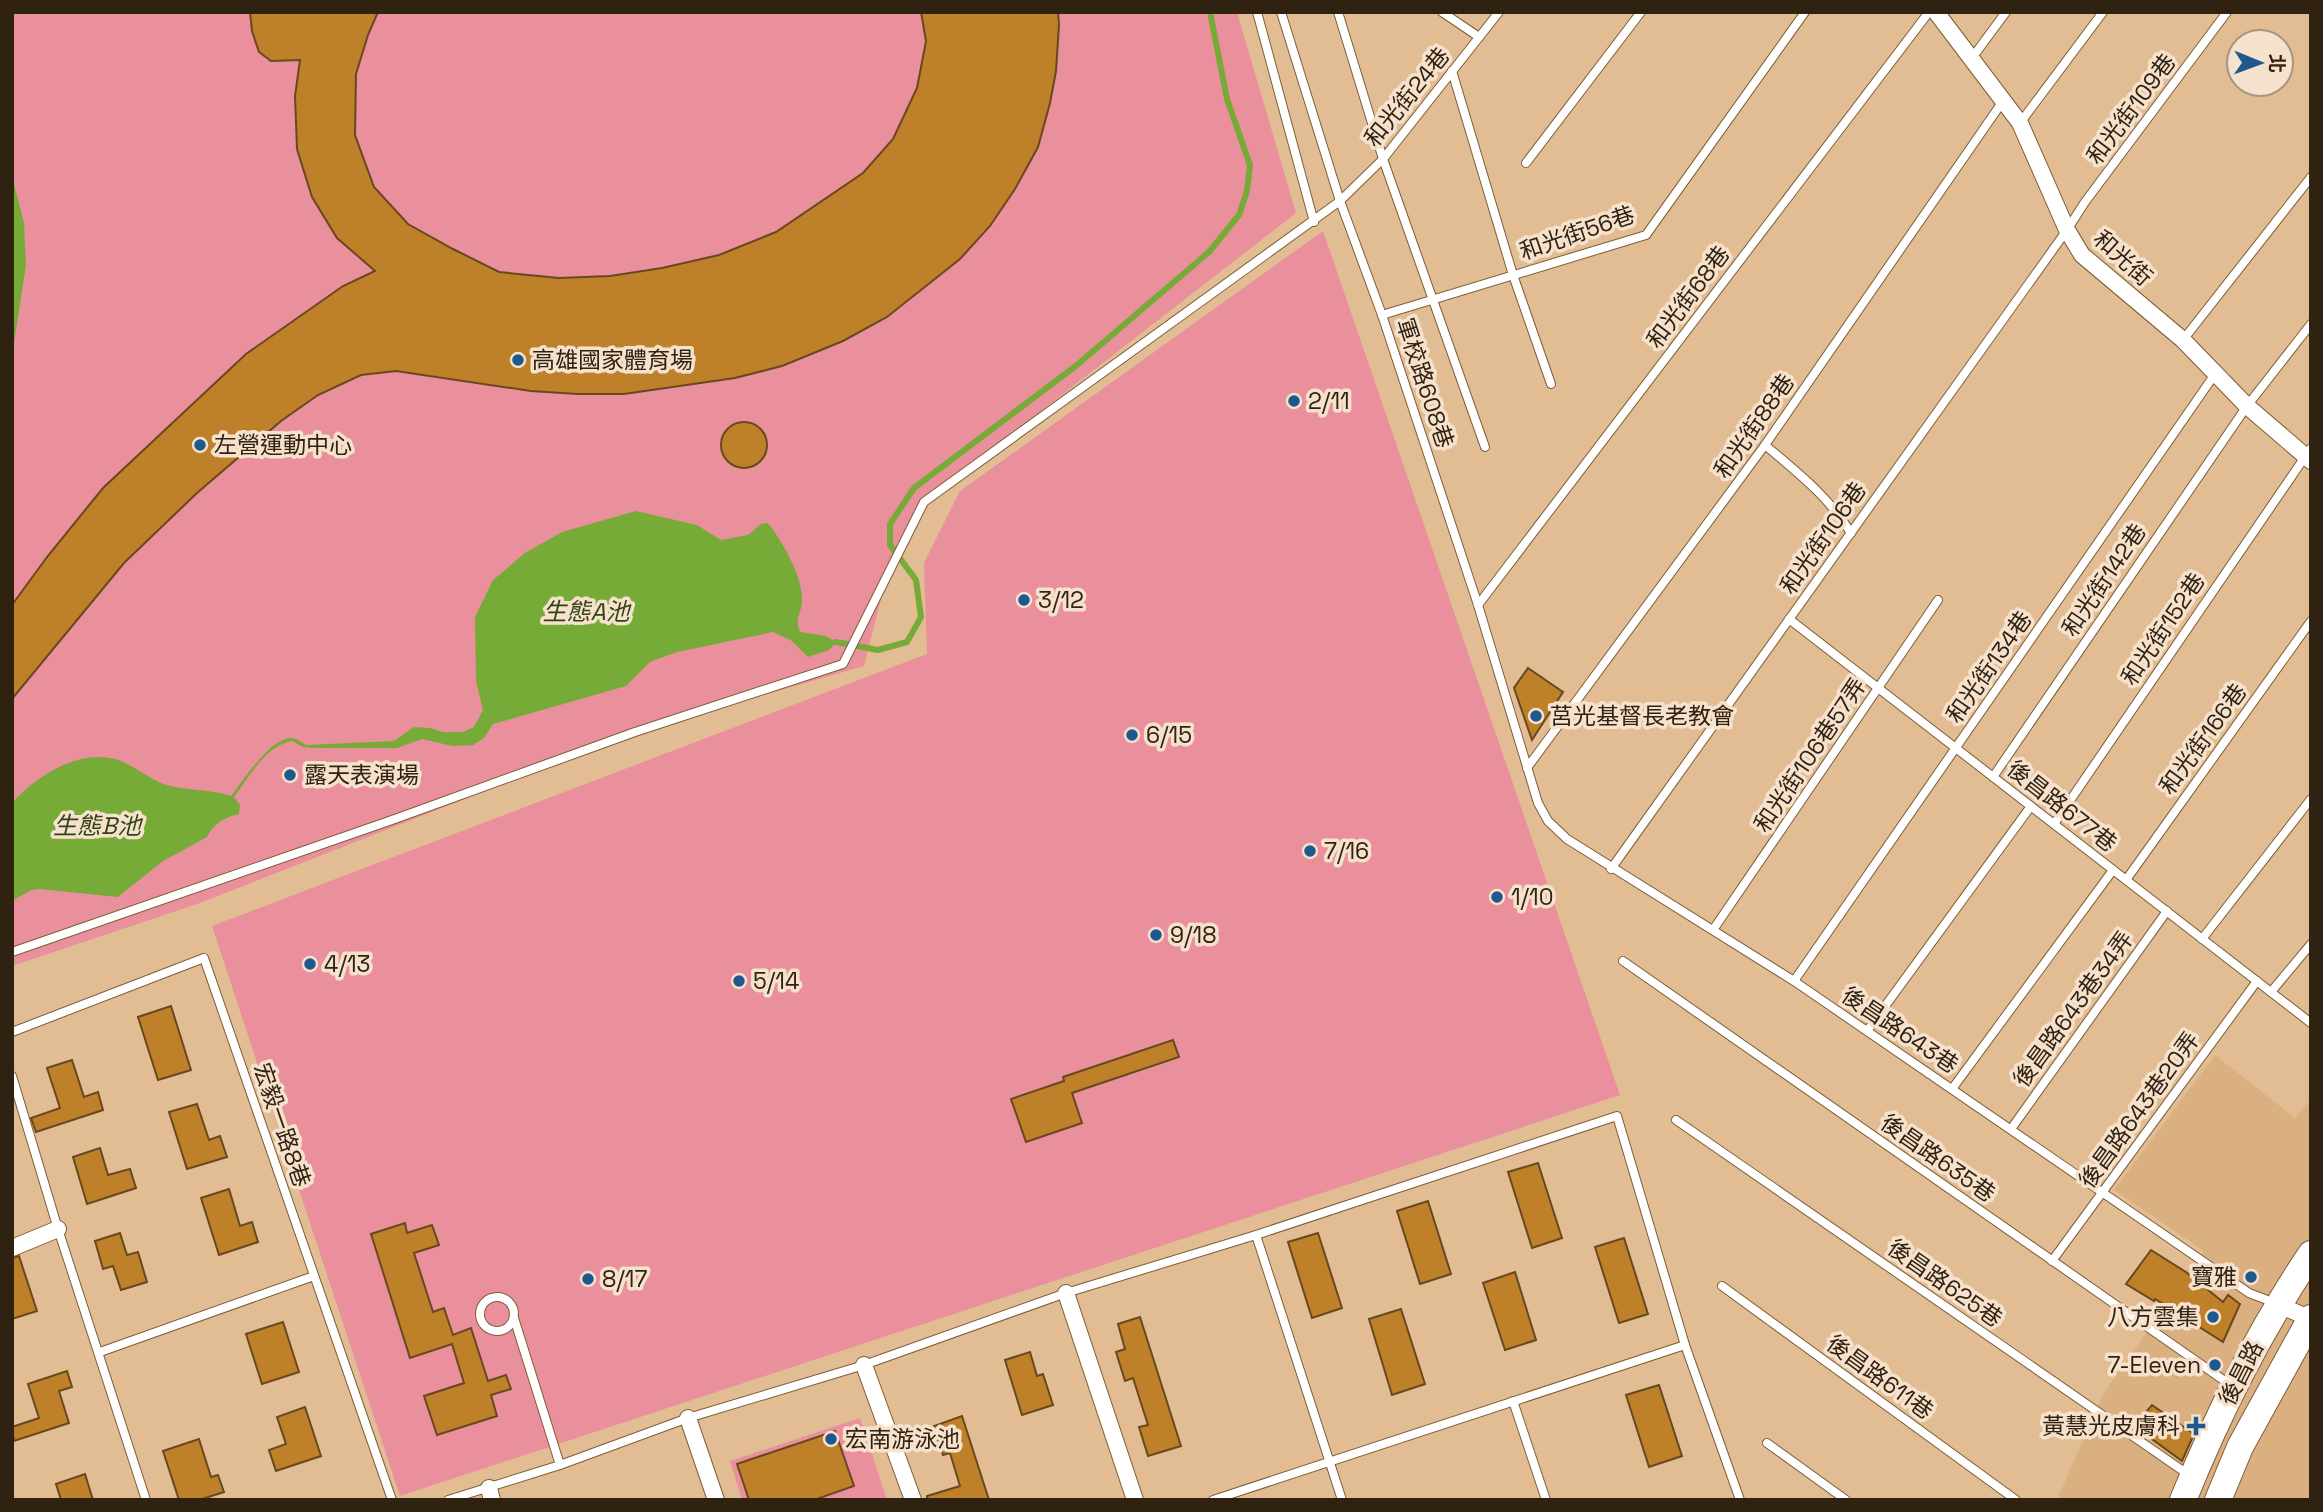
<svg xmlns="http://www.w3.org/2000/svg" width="2323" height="1512" viewBox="0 0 2323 1512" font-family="'Space Grotesk','Noto Sans TC',sans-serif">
<rect width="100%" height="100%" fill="#e2bd93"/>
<polygon fill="#dab080" points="2215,1055 2295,1118 2311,1099 2311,1500 2057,1500 2103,1394 2204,1251 2114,1190"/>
<g fill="#ea8f9c">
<polygon points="12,12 1237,12 1296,213 924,502 884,587 864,666 635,732 200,903 12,966"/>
<polygon points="1323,231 1620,1095 400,1496 212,926 927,654 924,563 960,491"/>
<polygon points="860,1418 887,1500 742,1500 730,1461"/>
</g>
<g fill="#77ab37">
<polygon points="12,176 24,223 26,265 12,356"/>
<path d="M636 511 697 525 721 540 748 535 761 524 768 523C782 541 803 577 802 600 802 614 794 617 800 632L826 636 836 642 829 650 808 657 792 641 773 632 677 652 650 662 626 686 493 724 484 738 473 745 452 746 422 739 397 748H312L303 747 292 741C265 746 249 777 234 797L240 805 239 814C225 817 213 824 207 837L163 861 118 897 40 889 31 890 12 901V803C37 775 80 748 118 760 135 766 152 781 167 785 188 791 210 789 231 796 243 781 270 738 291 738 297 738 301 742 306 745L394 741 414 727 430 728 443 732H463L474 727 483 710 476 681 475 617 493 580 525 553 562 532Z"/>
</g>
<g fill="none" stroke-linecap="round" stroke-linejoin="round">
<polyline stroke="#77ab37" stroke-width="6" points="836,642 878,650 907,642 921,617 916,580 890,545 890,524 914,488 1077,365 1209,252 1239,215 1247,191 1250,165 1227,99 1210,12"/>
</g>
<g fill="#be8029" stroke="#684820" stroke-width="2">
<polygon points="250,12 378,12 368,35 356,74 355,135 374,187 408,224 453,249 499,272 559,278 610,276 662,268 719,255 776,232 863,173 893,139 917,88 926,41 921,12 1058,12 1059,25 1056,71 1050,103 1038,147 1015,189 990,226 960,259 887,317 843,341 782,366 735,378 624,394 577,394 531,391 396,371 361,375 318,395 281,421 197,493 124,563 12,699 12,605 47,557 103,488 246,354 343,286 375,271 337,238 312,197 297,149 295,96 300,60 271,61 259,52 252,31"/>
<circle cx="744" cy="445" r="23"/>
<polygon points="1528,668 1563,692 1532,740 1514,688"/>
<polygon points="171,1006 191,1070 158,1080 138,1017"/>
<polygon points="1173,1040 1179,1057 1072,1093 1082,1123 1026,1142 1011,1099 1064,1081 1063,1077"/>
<polygon points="72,1060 84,1097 98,1092 103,1110 36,1132 31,1118 60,1108 47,1068"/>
<polygon points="197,1104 209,1140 220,1136 227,1157 187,1169 169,1112"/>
<polygon points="100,1148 108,1175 130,1169 136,1188 87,1204 73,1157"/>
<polygon points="1538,1163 1562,1238 1532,1248 1508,1172"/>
<polygon points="229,1189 240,1226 252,1222 258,1242 219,1255 201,1198"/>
<polygon points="1428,1201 1451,1274 1420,1284 1397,1211"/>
<polygon points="405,1223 407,1233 432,1225 439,1245 414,1253 433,1312 444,1308 453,1335 471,1328 488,1381 506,1375 511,1389 491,1395 497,1416 437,1435 424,1396 464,1383 452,1344 410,1358 371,1234"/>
<polygon points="120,1233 127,1255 138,1252 147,1282 121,1290 113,1266 103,1269 95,1241"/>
<polygon points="1318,1233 1342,1308 1312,1318 1288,1242"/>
<polygon points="1624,1238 1648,1314 1619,1323 1595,1247"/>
<polygon points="2151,1250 2186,1272 2223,1302 2228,1295 2240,1304 2223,1342 2155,1299 2154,1301 2126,1284"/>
<polygon points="19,1256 37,1311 12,1319 12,1258"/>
<polygon points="1515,1272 1536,1340 1505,1350 1483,1283"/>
<polygon points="1401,1309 1425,1384 1392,1395 1369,1319"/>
<polygon points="1140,1317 1181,1446 1148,1456 1139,1427 1148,1425 1133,1378 1125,1381 1116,1352 1125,1349 1118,1324"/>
<polygon points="283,1322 299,1372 262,1384 246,1334"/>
<polygon points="1030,1352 1037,1376 1043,1374 1053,1405 1022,1415 1005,1360"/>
<polygon points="67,1371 72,1387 59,1391 69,1423 14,1441 12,1427 39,1418 28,1384"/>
<polygon points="1659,1385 1682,1456 1649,1467 1626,1395"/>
<polygon points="2152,1405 2194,1434 2182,1461 2134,1426"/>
<polygon points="305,1407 321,1456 276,1471 269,1450 286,1444 277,1417"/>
<polygon points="962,1416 989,1500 927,1500 927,1496 960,1486 950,1453 943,1455 934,1426"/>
<polygon points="835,1431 854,1486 814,1500 749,1500 737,1464"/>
<polygon points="199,1439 211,1477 218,1475 224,1492 199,1500 179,1500 163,1451"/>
<polygon points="85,1474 93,1500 61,1500 56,1484"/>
</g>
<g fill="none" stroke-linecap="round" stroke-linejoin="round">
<g stroke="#7d5d35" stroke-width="10">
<g id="service">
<polyline points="1257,12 1314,222"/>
<polyline points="1281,12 1340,201 1382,315 1478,605 1538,803 1548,821 1567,839 1794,981 2249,1293 2275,1303"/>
<polyline points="1338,12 1383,159 1485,447"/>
<polyline points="1442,12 1479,37"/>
<polyline points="1972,58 2006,12"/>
<polyline points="1452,71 1513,275 1551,384"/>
<polyline points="2020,123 2103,12"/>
<polyline points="1526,163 1641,12"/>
<polyline points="1382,315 1646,235 1805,12"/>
<polyline points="2183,340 2311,177"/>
<path d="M1765 445C1798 473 1828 496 1851 533"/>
<polyline points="1478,605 1929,12"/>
<polyline points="1789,619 2311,1023"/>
<polyline points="1527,768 1765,445 2003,101"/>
<polyline points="1993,777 2247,406 2311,324"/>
<polyline points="2054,824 2311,448"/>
<polyline points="1611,869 2067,230 2085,202 2227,12"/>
<polyline points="2126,880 2311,621"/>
<polyline points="1713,930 1938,600"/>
<polyline points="2202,939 2311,799"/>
<polyline points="12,952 392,820 635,732 843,664 924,502 1340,201 1383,159 1499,12"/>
<polyline points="1623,961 2232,1386"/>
<polyline points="1794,981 2215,374"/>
<polyline points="2271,992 2311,944"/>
<polyline points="1867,1031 2031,806"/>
<polyline points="12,1032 204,958 392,1500"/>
<polyline points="12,1076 58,1229 146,1500"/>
<polyline points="1952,1089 2113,870"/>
<polyline points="1676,1120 2189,1475"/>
<polyline points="2011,1129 2167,911"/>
<polyline points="1256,1235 1342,1500"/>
<polyline points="2052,1261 2257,981"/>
<polyline points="1722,1286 2016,1500"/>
<circle cx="497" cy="1314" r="17"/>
<polyline points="514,1318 560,1465"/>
<polyline points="100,1352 314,1276"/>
<polyline points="1513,1401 1546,1500"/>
<polyline points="1767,1443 1846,1500"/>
<polyline points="448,1500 560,1465 688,1418 864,1365 1066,1293 1256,1235 1617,1116 1685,1345 1740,1500"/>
<polyline points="1213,1500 1685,1345"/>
</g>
</g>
<g stroke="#7d5d35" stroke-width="18">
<g id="minor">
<polyline points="1936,12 2020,123 2067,230 2082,255 2183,340 2247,406 2311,461"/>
<polyline points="12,1248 58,1229"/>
<polyline points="1066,1293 1135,1500"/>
<polyline points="2277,1304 2311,1319"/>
<polyline points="864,1365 913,1500"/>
<polyline points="688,1418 716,1500"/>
<polyline points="489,1488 492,1500"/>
</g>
</g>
<g stroke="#7d5d35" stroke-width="28">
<g id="primary">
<path d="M2183 1500C2219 1412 2258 1333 2311 1254"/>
<polyline points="2218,1500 2240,1447 2311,1318"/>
</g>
</g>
<use href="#service" stroke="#fff" stroke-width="8"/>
<use href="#minor" stroke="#fff" stroke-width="16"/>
<use href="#primary" stroke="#fff" stroke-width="26"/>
</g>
<g fill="#1e588f" stroke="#f5e1cc" stroke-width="2.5">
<circle cx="518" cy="360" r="7"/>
<circle cx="1294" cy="401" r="7"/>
<circle cx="200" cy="445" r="7"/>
<circle cx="1024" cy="600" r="7"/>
<circle cx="1536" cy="716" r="7"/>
<circle cx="1132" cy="735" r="7"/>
<circle cx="290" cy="775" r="7"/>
<circle cx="1310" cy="851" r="7"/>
<circle cx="1497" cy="897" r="7"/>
<circle cx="1156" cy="935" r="7"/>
<circle cx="310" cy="964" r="7"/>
<circle cx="739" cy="981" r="7"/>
<circle cx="2251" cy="1277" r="7"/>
<circle cx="588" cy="1279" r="7"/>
<circle cx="2213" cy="1317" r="7"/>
<circle cx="2215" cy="1365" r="7"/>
<path d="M2192.5 1415.5h7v7h7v7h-7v7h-7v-7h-7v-7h7z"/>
<circle cx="831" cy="1439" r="7"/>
</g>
<g text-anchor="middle" stroke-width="7" stroke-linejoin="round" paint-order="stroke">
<g font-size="23" fill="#302211" stroke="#f5e1cc">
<text transform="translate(1407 97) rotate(-51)" y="8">和光街24巷</text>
<text transform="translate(2131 109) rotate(-53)" y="8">和光街109巷</text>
<text transform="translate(1577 233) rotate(-19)" y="8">和光街56巷</text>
<text transform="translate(2123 258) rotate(42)" y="8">和光街</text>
<text transform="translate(1688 297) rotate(-53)" y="8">和光街68巷</text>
<text transform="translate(1425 383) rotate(72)" y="8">軍校路608巷</text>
<text transform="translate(1754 426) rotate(-55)" y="8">和光街88巷</text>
<text transform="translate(1823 538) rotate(-55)" y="8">和光街106巷</text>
<text transform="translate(2104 580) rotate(-56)" y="8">和光街142巷</text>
<text transform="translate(2163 629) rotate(-56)" y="8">和光街152巷</text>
<text transform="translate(1989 667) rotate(-55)" y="8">和光街134巷</text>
<text transform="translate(2203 739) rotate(-54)" y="8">和光街166巷</text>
<text transform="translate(1810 755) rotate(-56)" y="8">和光街106巷57弄</text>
<text transform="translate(2062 806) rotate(38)" y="8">後昌路677巷</text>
<text transform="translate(2073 1009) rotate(-54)" y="8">後昌路643巷34弄</text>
<text transform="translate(1900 1030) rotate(34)" y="8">後昌路643巷</text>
<text transform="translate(2139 1110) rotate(-54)" y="8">後昌路643巷20弄</text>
<text transform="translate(282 1125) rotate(71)" y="8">宏毅一路8巷</text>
<text transform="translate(1938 1158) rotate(35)" y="8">後昌路635巷</text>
<text transform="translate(1945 1283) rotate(35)" y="8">後昌路625巷</text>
<text transform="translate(2241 1373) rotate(-63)" y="8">後昌路</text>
<text transform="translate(1880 1377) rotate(36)" y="8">後昌路611巷</text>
</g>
<g font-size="23" fill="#302211" stroke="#f5e1cc" text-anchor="start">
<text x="532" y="368">高雄國家體育場</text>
<text x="1308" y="409">2/11</text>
<text x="214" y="453">左營運動中心</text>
<text x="1038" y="608">3/12</text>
<text x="1550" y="724">莒光基督長老教會</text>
<text x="1146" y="743">6/15</text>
<text x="304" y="783">露天表演場</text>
<text x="1324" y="859">7/16</text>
<text x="1511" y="905">1/10</text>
<text x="1170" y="943">9/18</text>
<text x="324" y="972">4/13</text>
<text x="753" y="989">5/14</text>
<text x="2237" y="1285" text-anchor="end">寶雅</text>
<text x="602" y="1287">8/17</text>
<text x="2199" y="1325" text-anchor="end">八方雲集</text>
<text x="2201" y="1373" text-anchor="end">7-Eleven</text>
<text x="2180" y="1434" text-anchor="end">黃慧光皮膚科</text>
<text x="845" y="1447">宏南游泳池</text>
</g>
<g font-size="24" font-style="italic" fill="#2d4215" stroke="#f5e1cc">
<text x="586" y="620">生態A池</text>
<text x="97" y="834">生態B池</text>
</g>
</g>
<rect width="2323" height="1512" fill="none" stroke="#302211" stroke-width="28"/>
<g transform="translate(2260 63) rotate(91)"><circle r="33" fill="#f5e1cc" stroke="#a69581" stroke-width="2"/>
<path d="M0-5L12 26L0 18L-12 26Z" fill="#1e588f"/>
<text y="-10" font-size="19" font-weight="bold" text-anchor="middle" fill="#302211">北</text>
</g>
</svg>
